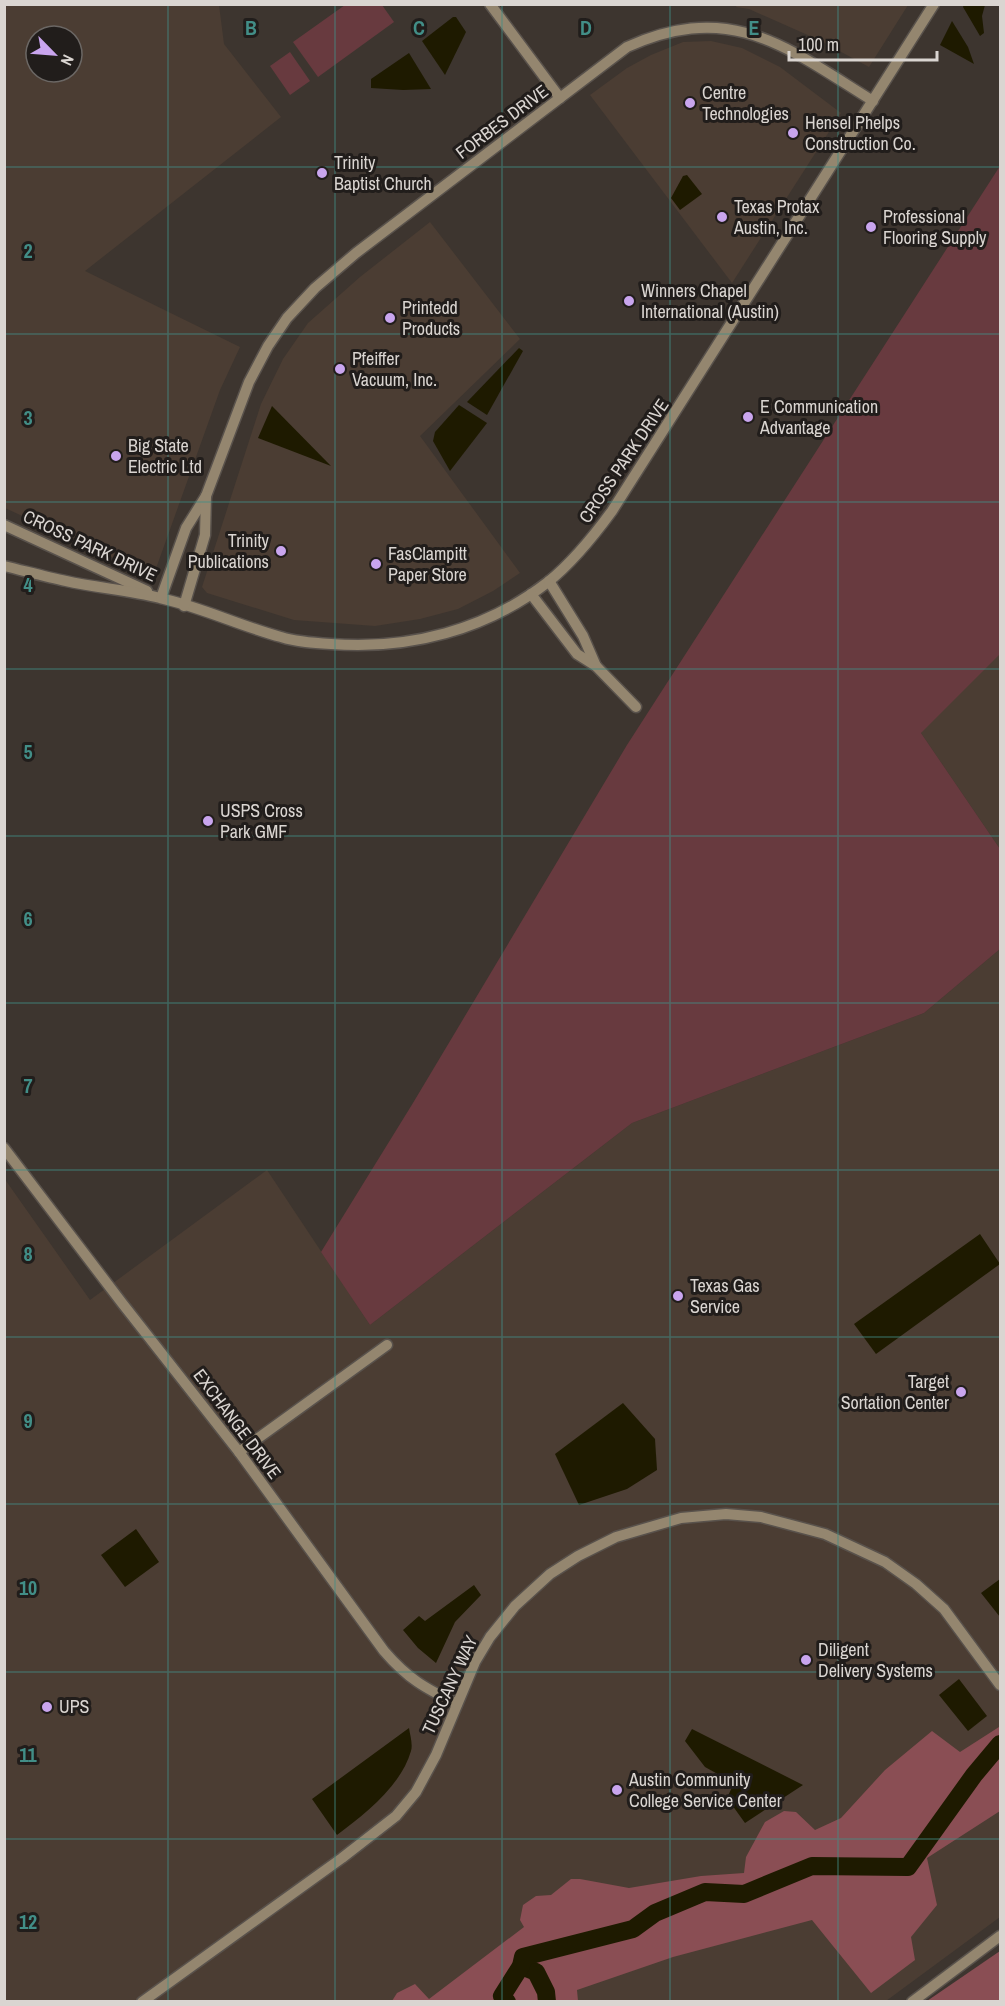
<svg xmlns="http://www.w3.org/2000/svg" width="1005" height="2006" viewBox="0 0 1005 2006" font-family="'Archivo Narrow',sans-serif">
<rect width="100%" height="100%" fill="#3d352f"/>
<g fill="#4b3d33" fill-rule="evenodd">
<path d="M5 4 219 5 224 44 281 117 85 271 240 347 220 390 154 574H148L5 508ZM36 36H72V72H36Z"/>
<polygon points="737,4 908,4 908,5 869,67 819,40 749,9 736,7"/>
<polygon points="711,41 742,48 780,67 841,113 732,283 590,95 627,68 651,55 683,42"/>
<polygon points="430,222 520,339 420,436 520,573 493,591 458,609 420,619 375,626 294,620 207,593 202,587 261,404 283,359 308,323 360,277"/>
<polygon points="1000,614 1000,849 921,733"/>
<polygon points="1000,949 1000,1917 886,2001 5,2001 4,1178 90,1300 267,1170 370,1325 632,1123 924,1013"/>
</g>
<g fill="#683a3f">
<polygon points="345,5 382,5 394,22 318,77 293,42"/>
<polygon points="290,52 310,81 290,95 270,66"/>
<polygon points="1000,166 1000,654 921,733 1000,849 1000,949 924,1013 632,1123 370,1325 321,1252 413,1103 627,745"/>
</g>
<g fill="#8a4e54">
<polygon points="999,1727 1000,1811 927,1858 937,1905 911,1937 915,1960 871,1993 812,1920 673,1957 577,1990 578,2001 392,2001 397,1993 415,1984 429,1999 524,1927 520,1920 523,1905 536,1896 551,1895 571,1879 580,1879 629,1888 701,1876 744,1873 746,1857 765,1822 784,1811 796,1812 815,1830 841,1818 885,1770 932,1731 960,1752"/>
<polygon points="1000,1951 1000,2001 927,2001"/>
</g>
<g fill="#1e1a00">
<polygon points="964,4 985,5 982,16 984,33 980,36 963,7"/>
<polygon points="453,17 456,17 466,32 445,75 422,41"/>
<polygon points="952,21 968,47 974,64 940,45"/>
<polygon points="409,53 431,89 403,90 371,88 371,79"/>
<polygon points="687,175 702,194 680,210 671,198 683,176"/>
<polygon points="519,348 523,351 487,415 467,402"/>
<polygon points="459,405 487,423 450,471 433,441 435,432"/>
<polygon points="272,406 331,466 258,438"/>
<polygon points="980,1234 1000,1264 876,1354 854,1324"/>
<polygon points="623,1403 655,1439 657,1470 627,1489 579,1505 555,1454"/>
<polygon points="136,1529 159,1562 125,1587 101,1555"/>
<polygon points="1000,1579 1000,1617 981,1593"/>
<polygon points="474,1585 481,1595 455,1622 436,1663 418,1648 403,1630 419,1616 425,1621"/>
<polygon points="959,1679 987,1716 968,1731 939,1695"/>
<path d="M409 1728C410 1735 413 1744 411 1751 401 1786 365 1814 337 1835L312 1799Z"/>
<polygon points="692,1729 803,1785 745,1823 727,1798 734,1783 705,1767 685,1741"/>
</g>
<g fill="none" stroke-linecap="round" stroke-linejoin="round">
<g stroke="#1e1a00" stroke-width="18">
<polyline points="521,1966 536,1972 546,1992 547,2002"/>
<polyline points="507,2002 502,1996 521,1966 523,1957 633,1929 655,1913 705,1892 744,1894 812,1866 908,1867 974,1775 1000,1744"/>
</g>
<g stroke="#59524c" stroke-width="13">
<g id="minor">
<polyline points="490,4 560,98"/>
<polyline points="4,525 147,591"/>
<path d="M4 566C25 571 46 577 66 581 97 588 129 590 160 598 201 607 240 626 281 637 297 642 314 643 331 644 409 650 486 630 548 582 573 562 593 537 612 511L934 4"/>
<polyline points="549,581 583,636 596,666"/>
<polyline points="531,594 577,654 596,666 636,707"/>
<path d="M161 598 186 528 206 496 249 382 268 346 287 318 315 288 356 253 627 47C732 0 786 47 873 101"/>
<polyline points="184,606 205,535 206,496"/>
<path d="M4 1148 122 1303 239 1452 384 1651C408 1679 425 1688 457 1704"/>
<polyline points="239,1452 387,1345"/>
<polyline points="142,2002 342,1858 396,1816 416,1792 436,1755 475,1662 490,1637 515,1606 550,1574 578,1556 616,1537 681,1518 726,1514 761,1517 825,1534 885,1562 916,1584 944,1609 1000,1685"/>
<polyline points="912,2002 1000,1936"/>
</g>
</g>
<use href="#minor" stroke="#94866f" stroke-width="10"/>
</g>
<path fill="none" stroke="#428e87" stroke-width="1.5" stroke-opacity="0.55" d="M168 4V2002M335 4V2002M502 4V2002M670 4V2002M838 4V2002M4 167H1000M4 334H1000M4 502H1000M4 669H1000M4 836H1000M4 1003H1000M4 1170H1000M4 1337H1000M4 1504H1000M4 1672H1000M4 1839H1000"/>
<g fill="#c9a5ee" stroke="#211d1b" stroke-width="2">
<circle cx="690" cy="103" r="6"/>
<circle cx="793" cy="133" r="6"/>
<circle cx="322" cy="173" r="6"/>
<circle cx="722" cy="217" r="6"/>
<circle cx="871" cy="227" r="6"/>
<circle cx="629" cy="301" r="6"/>
<circle cx="390" cy="318" r="6"/>
<circle cx="340" cy="369" r="6"/>
<circle cx="748" cy="417" r="6"/>
<circle cx="116" cy="456" r="6"/>
<circle cx="281" cy="551" r="6"/>
<circle cx="376" cy="564" r="6"/>
<circle cx="208" cy="821" r="6"/>
<circle cx="678" cy="1296" r="6"/>
<circle cx="961" cy="1392" r="6"/>
<circle cx="806" cy="1660" r="6"/>
<circle cx="47" cy="1707" r="6"/>
<circle cx="617" cy="1790" r="6"/>
</g>
<g text-anchor="middle" stroke-width="6" stroke-linejoin="round" paint-order="stroke">
<g font-size="18" fill="#dad5d1" stroke="#211d1b" text-anchor="start">
<text x="702" y="99">Centre<tspan x="702" dy="21">Technologies</tspan></text>
<text x="805" y="129">Hensel Phelps<tspan x="805" dy="21">Construction Co.</tspan></text>
<text x="334" y="169">Trinity<tspan x="334" dy="21">Baptist Church</tspan></text>
<text x="734" y="213">Texas Protax<tspan x="734" dy="21">Austin, Inc.</tspan></text>
<text x="883" y="223">Professional<tspan x="883" dy="21">Flooring Supply</tspan></text>
<text x="641" y="297">Winners Chapel<tspan x="641" dy="21">International (Austin)</tspan></text>
<text x="402" y="314">Printedd<tspan x="402" dy="21">Products</tspan></text>
<text x="352" y="365">Pfeiffer<tspan x="352" dy="21">Vacuum, Inc.</tspan></text>
<text x="760" y="413">E Communication<tspan x="760" dy="21">Advantage</tspan></text>
<text x="128" y="452">Big State<tspan x="128" dy="21">Electric Ltd</tspan></text>
<text x="269" y="547" text-anchor="end">Trinity<tspan x="269" dy="21">Publications</tspan></text>
<text x="388" y="560">FasClampitt<tspan x="388" dy="21">Paper Store</tspan></text>
<text x="220" y="817">USPS Cross<tspan x="220" dy="21">Park GMF</tspan></text>
<text x="690" y="1292">Texas Gas<tspan x="690" dy="21">Service</tspan></text>
<text x="949" y="1388" text-anchor="end">Target<tspan x="949" dy="21">Sortation Center</tspan></text>
<text x="818" y="1656">Diligent<tspan x="818" dy="21">Delivery Systems</tspan></text>
<text x="59" y="1713">UPS</text>
<text x="629" y="1786">Austin Community<tspan x="629" dy="21">College Service Center</tspan></text>
</g>
<g font-size="18" fill="#dad5d1" stroke="#211d1b">
<text transform="translate(502 122) rotate(-37)" y="6">FORBES DRIVE</text>
<text transform="translate(624 461) rotate(-56)" y="6">CROSS PARK DRIVE</text>
<text transform="translate(90 546) rotate(25)" y="6">CROSS PARK DRIVE</text>
<text transform="translate(237 1424) rotate(53)" y="6">EXCHANGE DRIVE</text>
<text transform="translate(450 1685) rotate(-65)" y="6">TUSCANY WAY</text>
</g>
</g>
<g font-size="20" text-anchor="middle" font-weight="bold" fill="#428e87" stroke="#211d1b" stroke-width="6" stroke-linejoin="round" paint-order="stroke">
<text x="251" y="35">B</text>
<text x="419" y="35">C</text>
<text x="586" y="35">D</text>
<text x="754" y="35">E</text>
<text x="28" y="258">2</text>
<text x="28" y="425">3</text>
<text x="28" y="592">4</text>
<text x="28" y="759">5</text>
<text x="28" y="926">6</text>
<text x="28" y="1093">7</text>
<text x="28" y="1261">8</text>
<text x="28" y="1428">9</text>
<text x="28" y="1595">10</text>
<text x="28" y="1762">11</text>
<text x="28" y="1929">12</text>
</g>
<rect width="1005" height="2006" fill="none" stroke="#dad5d1" stroke-width="12"/>
<g transform="translate(54 54) rotate(115)"><circle r="28" fill="#211d1b" stroke="#6b6764" stroke-width="1.5"/>
<path d="M0-4.5L10 22L0 15L-10 22Z" fill="#c9a5ee"/>
<text y="-9" font-size="16" font-weight="bold" text-anchor="middle" fill="#dad5d1">N</text>
</g>
<path d="M789 51v9h148v-9" fill="none" stroke="#dad5d1" stroke-width="3"/>
<text x="798" y="51" font-size="18" fill="#dad5d1" stroke="#211d1b" stroke-width="4.5" paint-order="stroke">100 m</text>
</svg>
